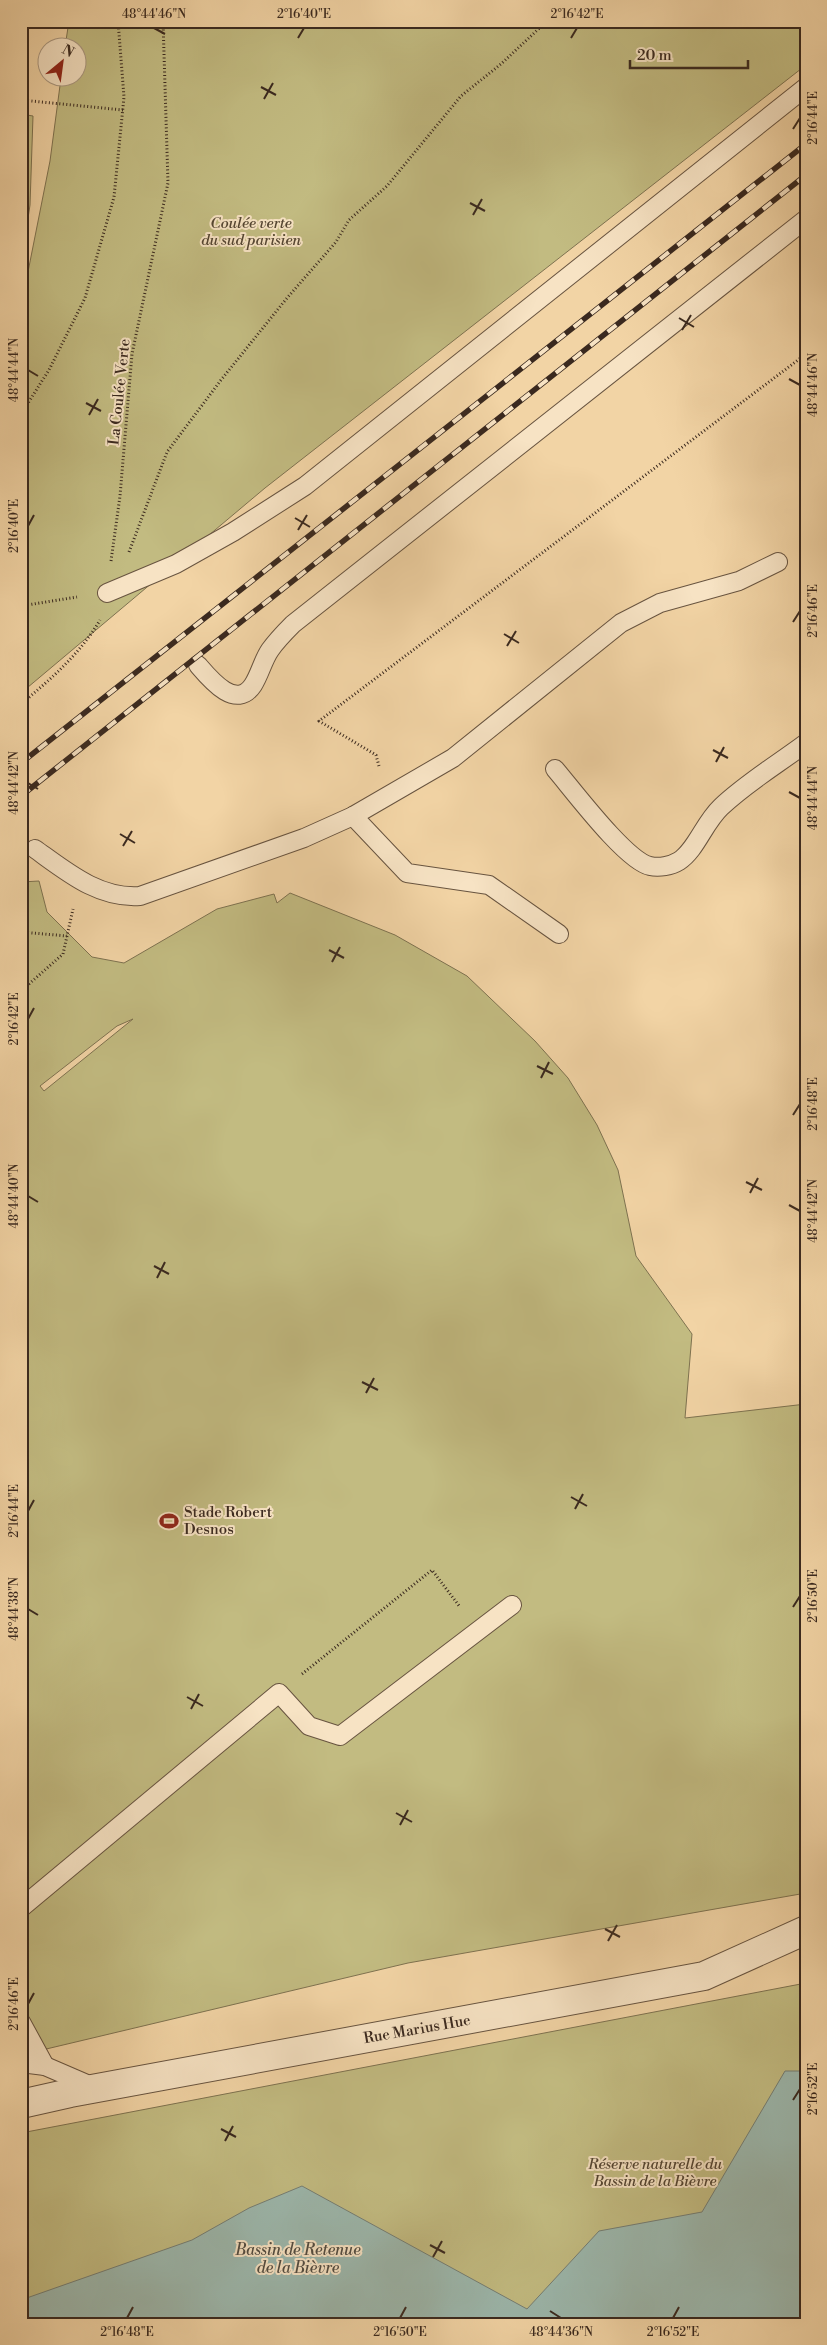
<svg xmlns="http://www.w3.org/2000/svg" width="827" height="2345" viewBox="0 0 827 2345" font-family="'Libre Bodoni',serif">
<rect width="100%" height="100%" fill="#f2d4a5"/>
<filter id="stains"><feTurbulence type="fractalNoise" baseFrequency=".004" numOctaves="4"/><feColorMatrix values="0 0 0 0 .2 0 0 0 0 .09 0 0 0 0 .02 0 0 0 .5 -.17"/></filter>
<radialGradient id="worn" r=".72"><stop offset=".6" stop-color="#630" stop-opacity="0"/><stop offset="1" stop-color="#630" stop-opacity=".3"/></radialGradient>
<g fill="#c2bb81" stroke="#7e7250" fill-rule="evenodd">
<polygon points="69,21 806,21 806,65 265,488 21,693 21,294 25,287 50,161 61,78 78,78 78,48 65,47"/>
<polygon points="21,114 33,116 30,205 21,265"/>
<path d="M39 881 47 912 92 957 124 963 217 909 274 894 277 903 290 893 395 935 467 976 535 1041 568 1078 597 1125 618 1170 636 1256 692 1334 685 1418 806 1404V1893L408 1963 21 2055V882ZM133 1019 44 1091 40 1086 117 1026Z"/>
<polygon points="806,1983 806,2324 21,2324 21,2133"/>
</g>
<polygon fill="#9cb7ac" stroke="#757e74" points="785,2071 806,2071 806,2324 21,2324 21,2300 192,2240 249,2208 302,2186 527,2309 599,2231 702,2212"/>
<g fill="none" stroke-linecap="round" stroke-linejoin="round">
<g stroke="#685440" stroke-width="20">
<g id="service">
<polyline points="107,593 176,564 233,532 305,486 806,87"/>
<path d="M198 665C210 679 236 711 253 685 260 674 263 660 270 650 277 640 285 632 293 624L806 219"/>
<path d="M555 769C573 790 626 861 650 866 659 868 671 866 679 861 696 850 704 823 721 807 746 783 778 764 806 743"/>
<polyline points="353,816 407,873 489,885 559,934"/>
<path d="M35 849C67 872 99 899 140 896L304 838 353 816 453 758 621 623 660 603 739 581 778 562"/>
<polyline points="21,1908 279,1693 309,1726 340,1736 512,1605"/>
<polyline points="21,2022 45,2066"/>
<polyline points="21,2063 45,2066 96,2088"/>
</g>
</g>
<g stroke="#685440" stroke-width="30">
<polyline id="minor" points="21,2104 70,2093 704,1976 806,1930"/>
</g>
<g stroke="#3a291f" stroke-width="3" stroke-dasharray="1 2.5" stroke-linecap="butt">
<polyline points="21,100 123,110"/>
<polyline points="21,109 24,102"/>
<polyline points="21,414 49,370 85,298 114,197 124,97 118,21"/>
<polyline points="129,552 167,452 221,380 287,298 336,242 349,220 387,186 461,96 501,64 547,21"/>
<polyline points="111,561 120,496 132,354 168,183 163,21"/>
<polyline points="21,606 77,597"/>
<path d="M21 704C51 679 80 654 100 620"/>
<polyline points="379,766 376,755 319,721 806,354"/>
<polyline points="21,932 67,936"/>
<polyline points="21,991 63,954 73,909"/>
<polyline points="302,1674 432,1570 460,1607"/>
</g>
<use href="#service" stroke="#f7e3c4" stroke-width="18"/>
<use href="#minor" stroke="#f7e3c4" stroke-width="28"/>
<g stroke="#3a291f" stroke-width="5.5">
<g id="rail">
<polyline points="21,763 806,144"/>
<polyline points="21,796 806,175"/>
</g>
</g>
<use href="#rail" stroke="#f7e3c4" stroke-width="4" stroke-dasharray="11" stroke-linecap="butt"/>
</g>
<path fill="none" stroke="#3a291f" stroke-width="2" d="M154 28 165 34M298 38 304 28M571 38 577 28M261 87 276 95M264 99 273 83M793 129 800 118M470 203 485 211M473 215 482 199M679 318 694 327M682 330 691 315M28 370 38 376M789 379 800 385M86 403 101 411M89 415 98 399M295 518 310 527M28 526 34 515M298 530 307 515M793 622 800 611M504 634 519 643M507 646 516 631M713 750 728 758M716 762 724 747M28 783 38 789M789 792 800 798M120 834 135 843M123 846 132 831M329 950 344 958M332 962 340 947M28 1019 34 1008M537 1066 553 1074M541 1078 549 1062M793 1115 800 1104M746 1182 762 1190M750 1193 758 1178M28 1196 38 1202M789 1205 800 1211M154 1266 169 1274M157 1278 165 1262M362 1382 378 1390M366 1393 374 1378M571 1497 587 1506M575 1509 583 1494M28 1511 34 1500M793 1607 800 1596M28 1609 38 1615M187 1697 203 1706M191 1709 199 1694M396 1813 412 1822M400 1825 408 1810M605 1929 620 1937M608 1941 617 1925M28 2004 34 1993M793 2100 800 2089M221 2129 236 2137M225 2141 233 2126M430 2245 445 2253M433 2257 442 2241M550 2311 561 2318M127 2318 133 2307M400 2318 406 2307M673 2318 679 2307"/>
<defs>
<g id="stadium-bare" transform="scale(1.5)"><path d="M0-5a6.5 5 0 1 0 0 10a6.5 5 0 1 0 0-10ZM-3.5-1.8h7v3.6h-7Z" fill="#8f2418" stroke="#f7e3c4" stroke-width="2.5" paint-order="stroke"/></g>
</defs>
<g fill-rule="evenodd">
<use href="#stadium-bare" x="169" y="1521"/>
</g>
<g text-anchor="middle" stroke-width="4" stroke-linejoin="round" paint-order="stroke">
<g font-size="15" font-style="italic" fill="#554633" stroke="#f7e3c4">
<text x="251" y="228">Coulée verte<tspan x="251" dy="17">du sud parisien</tspan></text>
<text x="655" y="2169">Réserve naturelle du<tspan x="655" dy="17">Bassin de la Bièvre</tspan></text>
</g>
<g font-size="15" fill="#3a291f" stroke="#f7e3c4">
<text transform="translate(119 392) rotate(-84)" y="5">La Coulée Verte</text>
<text transform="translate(417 2029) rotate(-10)" y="5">Rue Marius Hue</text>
</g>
<g font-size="15" fill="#3a291f" stroke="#f7e3c4" text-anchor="start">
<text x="184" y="1517">Stade Robert<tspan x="184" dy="17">Desnos</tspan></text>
</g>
<g font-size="16" font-style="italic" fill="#524c42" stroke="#f7e3c4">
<text x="298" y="2255">Bassin de Retenue<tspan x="298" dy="18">de la Bièvre</tspan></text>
</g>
</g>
<rect width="827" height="2345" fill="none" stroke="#f2d4a5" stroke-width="55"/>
<g transform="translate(62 62) rotate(29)"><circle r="24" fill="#f7e3c4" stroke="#ab9982"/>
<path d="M0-4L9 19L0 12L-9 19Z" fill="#8f2418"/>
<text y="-8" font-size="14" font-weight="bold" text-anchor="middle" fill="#3a291f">N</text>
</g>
<path d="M630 60v8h118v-8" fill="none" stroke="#3a291f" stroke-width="2.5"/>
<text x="637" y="60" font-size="15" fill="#3a291f" stroke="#f7e3c4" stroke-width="4" paint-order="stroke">20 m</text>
<rect x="28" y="28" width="772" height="2290" fill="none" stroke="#3a291f" stroke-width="2"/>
<g font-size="12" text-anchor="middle" fill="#3a291f">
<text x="154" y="18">48°44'46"N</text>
<text x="304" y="18">2°16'40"E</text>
<text x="577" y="18">2°16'42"E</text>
<text transform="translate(813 118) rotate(-90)" y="4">2°16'44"E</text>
<text transform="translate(14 370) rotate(-90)" y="4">48°44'44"N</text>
<text transform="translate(813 385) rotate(-90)" y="4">48°44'46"N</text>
<text transform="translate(14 526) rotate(-90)" y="4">2°16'40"E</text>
<text transform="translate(813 611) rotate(-90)" y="4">2°16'46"E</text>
<text transform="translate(14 783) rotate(-90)" y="4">48°44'42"N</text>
<text transform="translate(813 798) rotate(-90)" y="4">48°44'44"N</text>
<text transform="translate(14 1019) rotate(-90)" y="4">2°16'42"E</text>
<text transform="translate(813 1104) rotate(-90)" y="4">2°16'48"E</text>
<text transform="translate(14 1196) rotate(-90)" y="4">48°44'40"N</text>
<text transform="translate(813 1211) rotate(-90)" y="4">48°44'42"N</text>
<text transform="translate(14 1511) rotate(-90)" y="4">2°16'44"E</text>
<text transform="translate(813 1596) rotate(-90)" y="4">2°16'50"E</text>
<text transform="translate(14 1609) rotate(-90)" y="4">48°44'38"N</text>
<text transform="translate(14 2004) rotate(-90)" y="4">2°16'46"E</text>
<text transform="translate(813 2089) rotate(-90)" y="4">2°16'52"E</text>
<text x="127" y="2336">2°16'48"E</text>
<text x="400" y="2336">2°16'50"E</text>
<text x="561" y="2336">48°44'36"N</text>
<text x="673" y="2336">2°16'52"E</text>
</g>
<rect width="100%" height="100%" filter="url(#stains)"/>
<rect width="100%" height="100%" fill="url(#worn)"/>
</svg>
